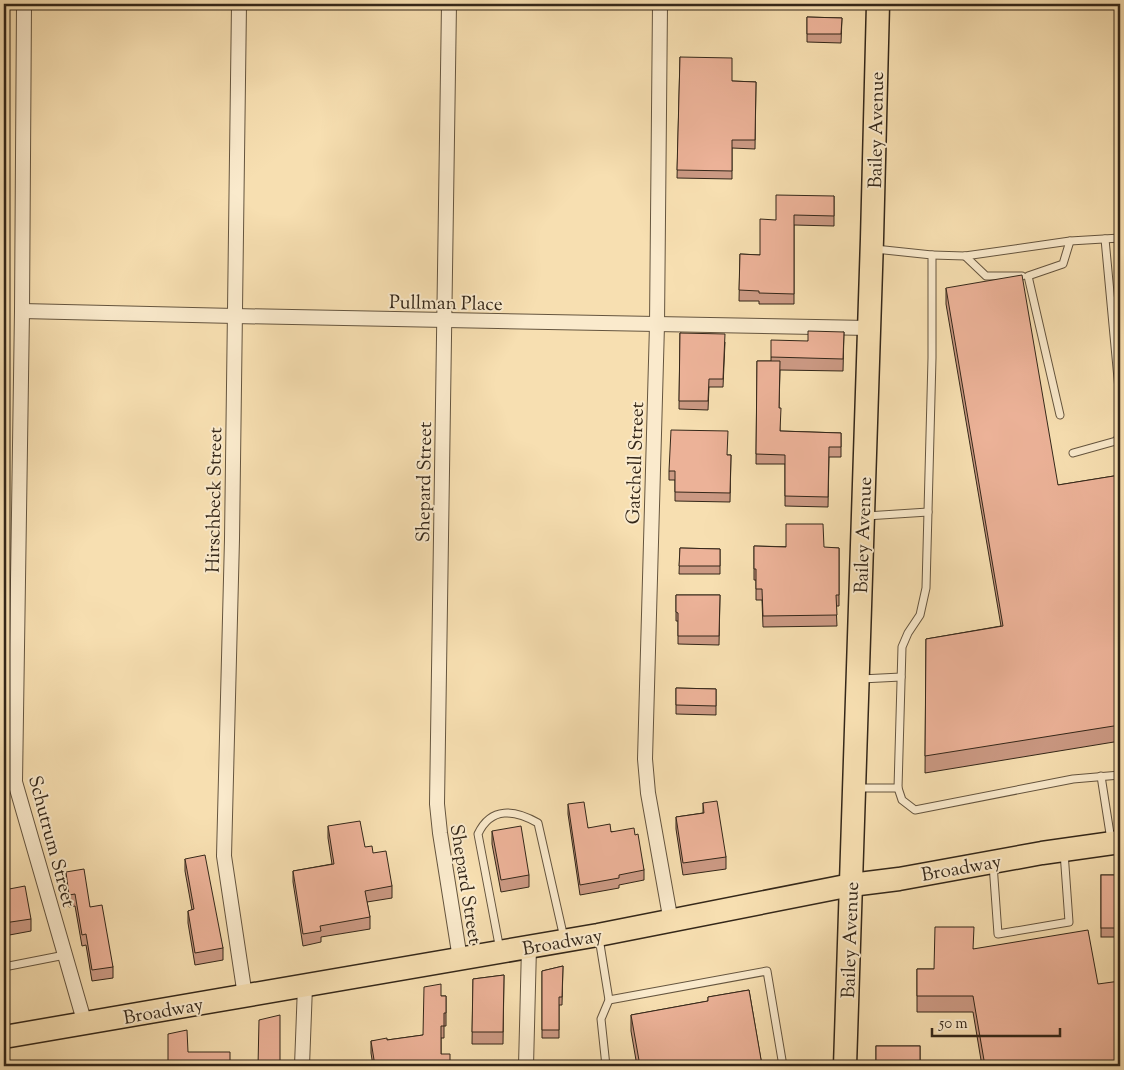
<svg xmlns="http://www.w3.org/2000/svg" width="1124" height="1070" viewBox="0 0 1124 1070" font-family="'Sorts Mill Goudy',serif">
<rect width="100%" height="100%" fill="#f7dfb1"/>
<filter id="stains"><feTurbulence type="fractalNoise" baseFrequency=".004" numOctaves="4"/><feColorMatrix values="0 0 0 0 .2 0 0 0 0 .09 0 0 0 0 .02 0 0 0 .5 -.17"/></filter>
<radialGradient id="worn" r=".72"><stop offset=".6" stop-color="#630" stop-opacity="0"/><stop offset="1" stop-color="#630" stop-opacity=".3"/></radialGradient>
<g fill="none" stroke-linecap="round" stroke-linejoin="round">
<g stroke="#65553f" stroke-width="9">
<g id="service">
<polyline points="1105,239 1120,400"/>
<polyline points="875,249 932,255 932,358 926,588 920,615 908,633 902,647 898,788 902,800 915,810 1073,779 1120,775"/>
<polyline points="932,255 965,256 1070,241 1120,238"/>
<polyline points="965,256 986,276 1022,276"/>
<polyline points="1060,415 1028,276 1063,264 1070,241"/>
<polyline points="1073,453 1116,441 1120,435"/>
<polyline points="866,516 928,512"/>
<polyline points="861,679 901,677"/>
<polyline points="1101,776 1111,840"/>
<polyline points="858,788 898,788"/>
<polyline points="993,864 998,934 1069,922 1064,852"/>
<polyline points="599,938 609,1000 601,1019 606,1066"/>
<path d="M500 950 478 834C491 806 515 810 538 823L564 938"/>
<polyline points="4,967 65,955"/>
<polyline points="609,1000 767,971 783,1066"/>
<polyline points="4,1015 7,1034"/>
</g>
</g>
<g stroke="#65553f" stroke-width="16">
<g id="minor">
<polyline points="24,4 22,311 15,782 85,1024"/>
<polyline points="239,4 232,539 224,856 245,996"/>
<polyline points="449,4 437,804 440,833 460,959"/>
<polyline points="660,4 657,325 645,759 648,793 671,922"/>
<polyline points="22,311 235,316 869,328"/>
<polyline points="302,1066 305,986"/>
<polyline points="526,1066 529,947"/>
</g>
</g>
<g stroke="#342719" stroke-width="25">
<g id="primary">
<polyline points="4,1037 598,935 851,885 899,879 1042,853 1120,842"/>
<polyline points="845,1066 872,239 878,4"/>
</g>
</g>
<use href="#service" stroke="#faeacc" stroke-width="7"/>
<use href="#minor" stroke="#faeacc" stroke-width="14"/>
<use href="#primary" stroke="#f7dfb1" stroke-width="22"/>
</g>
<g fill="#cb9983" stroke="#342719">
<polygon points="807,17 842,18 841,43 807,42"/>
<polygon points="680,57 732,81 756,82 755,149 732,148 732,179 677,178"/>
<polygon points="834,196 834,226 794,225 794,304 759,304 759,301 739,301 740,254 760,255 776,220"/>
<polygon points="946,288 1058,485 1120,475 1120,741 925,773 926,639 1001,626 946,304"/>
<polygon points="844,332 843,371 780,370 779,408 780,431 841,433 841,457 829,457 828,507 785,506 785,464 756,464 757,361 771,361 771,357 808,341"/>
<polygon points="680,333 725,342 723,387 709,387 708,410 679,409"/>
<polygon points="728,455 731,455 730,502 675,501 675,480 669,480 669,471"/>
<polygon points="754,546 839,548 839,606 836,606 837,626 763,627 762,600 756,600 756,580 754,580"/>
<polygon points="680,548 720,549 720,574 679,574"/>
<polygon points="676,595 720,595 719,645 678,644 678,621 676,621"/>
<polygon points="676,688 716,689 716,715 676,714"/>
<polygon points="703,803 726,857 726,869 683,875 676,829 676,817 703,813"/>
<polygon points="568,804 588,828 635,835 644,870 644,880 619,885 619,888 580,895 568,814"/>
<polygon points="328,826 365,847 373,853 392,886 392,898 367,902 370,917 370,929 321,937 321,942 303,946 293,882 293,871 332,864 328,838"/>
<polygon points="492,831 529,875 529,887 501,892 492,844"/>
<polygon points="185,859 223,948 223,960 195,965 188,923 188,911 192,910 185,871"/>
<polygon points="66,872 90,907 113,967 113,978 92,981 86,945 82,946 75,906 69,907 66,883"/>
<rect x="1101" y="875" width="19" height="62"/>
<polygon points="4,890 31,919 31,931 4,936"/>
<polygon points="973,949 1098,984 1120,1066 982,1066 973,1012 917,1012 917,969 934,969"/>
<polygon points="563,966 562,1005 559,1005 559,1038 542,1038 542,971"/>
<polygon points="504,975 503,1044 472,1044 473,979"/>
<polygon points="749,990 762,1066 637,1066 631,1031 631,1015 708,1001 708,997"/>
<polygon points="441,996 446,996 446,1026 444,1026 444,1038 441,1038 441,1054 450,1066 373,1066 371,1053 371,1041 387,1040 423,1035"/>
<rect x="876" y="1046" width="44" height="20"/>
</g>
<g fill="#ecb298" stroke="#342719">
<polygon points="807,17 842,18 841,34 807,34"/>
<polygon points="680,57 732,58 732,81 756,82 755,140 732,140 732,171 677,170"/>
<polygon points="776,195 834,196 834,216 794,215 794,294 759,293 759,291 739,290 740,254 760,255 760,219 776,220"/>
<polygon points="1022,275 1058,485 1120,475 1120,725 925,756 926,639 1003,626 946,288"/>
<polygon points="808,331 844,332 843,359 771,357 771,340 808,341"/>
<polygon points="680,333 725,334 723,379 709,379 708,401 679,401"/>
<polygon points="757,361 780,361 779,408 781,408 780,431 841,433 841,447 829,447 828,497 785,496 785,455 756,454"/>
<polygon points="671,430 728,431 727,455 731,455 730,493 675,492 675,471 669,471"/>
<polygon points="786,524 823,524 824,547 839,548 839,595 836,595 837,615 763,616 762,589 756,589 756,569 754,569 754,546 786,547"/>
<polygon points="680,548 720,549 720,566 679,566"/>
<polygon points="676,595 720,595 719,636 678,636 678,613 676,612"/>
<polygon points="676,688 716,689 716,706 676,705"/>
<polygon points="717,801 726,857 683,863 676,817 704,813 703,803"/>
<polygon points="584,802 588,828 610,824 611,832 634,828 635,835 638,834 644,870 619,875 619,878 580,885 568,804"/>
<polygon points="360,821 365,847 372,846 373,853 386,851 392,886 365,891 370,917 320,926 321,931 303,934 293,871 334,864 328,826"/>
<polygon points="521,826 529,875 501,880 492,831"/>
<polygon points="205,855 223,948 195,953 188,911 194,909 185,859"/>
<polygon points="84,869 90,907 102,905 113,967 92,970 86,934 82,935 75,894 69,895 66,872"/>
<rect x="1101" y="875" width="19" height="53"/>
<polygon points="25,886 31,919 4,923 4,890"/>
<polygon points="935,927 974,927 973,949 1088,930 1098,984 1120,981 1120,1066 985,1066 973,996 917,996 917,969 934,969"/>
<polygon points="563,966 562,997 559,997 559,1030 542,1030 542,971"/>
<polygon points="504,975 503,1032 472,1032 473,979"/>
<polygon points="441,984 441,996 446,996 446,1013 444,1013 444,1026 441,1026 441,1054 450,1054 450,1066 375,1066 371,1041 387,1038 387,1040 423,1035 424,987"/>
<polygon points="749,990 762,1065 755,1066 640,1066 631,1015 708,1001 708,997"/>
<polygon points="280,1015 280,1066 258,1066 259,1020"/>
<polygon points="187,1030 188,1052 230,1052 230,1066 168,1066 168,1034"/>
<polygon points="876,1046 920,1046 920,1061 902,1061 902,1064 876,1064"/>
</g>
<g text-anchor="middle" stroke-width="4" stroke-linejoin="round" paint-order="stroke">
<g font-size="19" fill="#342719" stroke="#faeacc">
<text transform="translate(875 130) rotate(-89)" y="7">Bailey Avenue</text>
<text transform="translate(446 302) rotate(1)" y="7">Pullman Place</text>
<text transform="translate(634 463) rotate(-88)" y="7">Gatchell Street</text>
<text transform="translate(423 482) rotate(-89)" y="7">Shepard Street</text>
<text transform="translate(213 500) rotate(-89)" y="7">Hirschbeck Street</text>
<text transform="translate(862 535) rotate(-88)" y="7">Bailey Avenue</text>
<text transform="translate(53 841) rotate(75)" y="7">Schutrum Street</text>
<text transform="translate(961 867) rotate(-10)" y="7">Broadway</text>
<text transform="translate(467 884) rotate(81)" y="7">Shepard Street</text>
<text transform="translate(849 940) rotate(-88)" y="7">Bailey Avenue</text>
<text transform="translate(562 941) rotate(-10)" y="7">Broadway</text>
<text transform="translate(163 1010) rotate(-10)" y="7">Broadway</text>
</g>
</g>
<rect width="1124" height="1070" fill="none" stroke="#f7dfb1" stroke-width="20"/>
<rect x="5" y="5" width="1114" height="1060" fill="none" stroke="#342719" stroke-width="2.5"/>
<rect x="10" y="10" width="1104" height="1050" fill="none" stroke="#342719"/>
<path d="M932 1028v8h128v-8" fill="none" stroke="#342719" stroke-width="2.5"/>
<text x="939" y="1028" font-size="15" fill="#342719" stroke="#faeacc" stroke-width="4" paint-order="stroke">50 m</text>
<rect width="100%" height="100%" filter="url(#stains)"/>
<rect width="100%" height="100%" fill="url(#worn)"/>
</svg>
